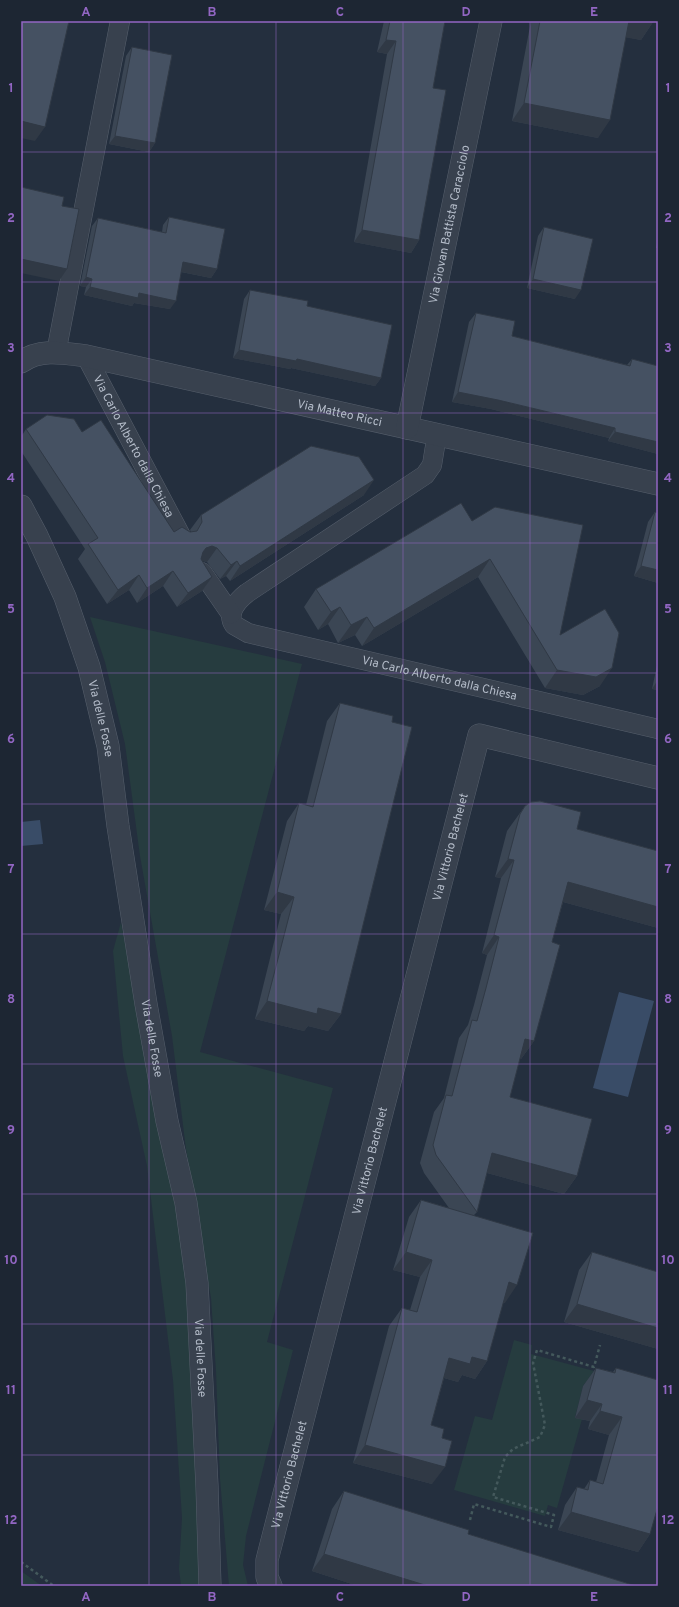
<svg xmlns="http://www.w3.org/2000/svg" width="679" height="1607" viewBox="0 0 679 1607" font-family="Overpass,sans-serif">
<rect width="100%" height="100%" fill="#242f3e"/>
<g fill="#263c3f">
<polygon points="90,617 302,664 200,1052 333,1088 267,1342 293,1350 246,1536 243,1565 248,1586 229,1586 220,1479 216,1371 211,1298 186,1149 172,1036 140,856 125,744 105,662"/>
<polygon points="121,922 161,1137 177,1207 187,1285 202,1586 181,1586 179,1569 182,1518 173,1380 147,1166 123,1056 113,951"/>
<polygon points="514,1340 532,1345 531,1354 594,1371 583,1386 575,1417 582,1419 557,1508 548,1505 545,1516 454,1490 475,1416 492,1420"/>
<polygon points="21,1571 42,1586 21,1586"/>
</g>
<g fill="#394c67">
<polygon points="40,820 43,844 21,846 21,822"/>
<polygon points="619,992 654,1001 628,1097 593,1088"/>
</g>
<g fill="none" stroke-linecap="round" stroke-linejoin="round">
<g stroke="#565f6c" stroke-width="20">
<g id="lane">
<polyline points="56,353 120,21"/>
<path id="s1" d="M86 356 181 536"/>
<path id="s2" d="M437 434 432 465 425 475 247 593C238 600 226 613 234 625L248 633 658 729"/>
<polyline points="202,572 231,614"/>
</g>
</g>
<g stroke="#565f6c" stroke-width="23">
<g id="street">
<path id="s3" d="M21 362C40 348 64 353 86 356L658 484"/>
<path id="s4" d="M407 428 491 21"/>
<path id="s5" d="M21 506 37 536 65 597 89 667 108 746 118 826 146 1004 167 1121 186 1203 197 1283 207 1486 210 1586"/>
<path id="s6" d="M271 1586 267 1577V1560L479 735 658 778"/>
</g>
</g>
<g stroke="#44595c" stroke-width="2.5" stroke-dasharray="3 3" stroke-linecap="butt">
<polyline points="470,1520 474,1504 551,1527 554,1515 493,1497 505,1457 513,1449 540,1437 545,1425 533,1363 537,1350 594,1367 600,1345"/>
<polyline points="21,1562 54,1586"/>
</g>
<use href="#lane" stroke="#38414e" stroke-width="19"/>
<use href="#street" stroke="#38414e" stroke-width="22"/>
</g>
<g fill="#3b4654">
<polygon points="384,21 445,21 433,88 419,240 411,253 354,242 387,54 377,52"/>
<polygon points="531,21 653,21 653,22 641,40 626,37 598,138 512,121"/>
<polygon points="132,47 155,143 149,152 109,144 126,56"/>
<polygon points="169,217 217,269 211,278 181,272 170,309 134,303 132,306 84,295 86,287 80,286 92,226 98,218 162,232 163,225"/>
<polygon points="544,227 575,299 527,288 538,236"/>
<polygon points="658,237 658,248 656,248"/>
<polygon points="250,290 381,378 375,386 291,368 290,369 233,358 244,299"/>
<polygon points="476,313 512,336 627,365 632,359 658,366 658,454 608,441 609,438 491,409 452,402 469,322"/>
<polygon points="26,429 82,432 174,532 191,532 190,530 201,515 364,495 230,581 226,576 220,579 207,562 203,561 202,591 177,607 163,586 137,603 129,590 107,604 78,559 85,549 21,451 21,437"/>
<polygon points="655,512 658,583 634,576 648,522"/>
<polygon points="472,521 560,635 600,686 583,695 545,688 478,577 362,646 355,635 338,643 328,624 318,630 304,607 316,589"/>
<polygon points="658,661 658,690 652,689"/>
<polygon points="340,703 341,1014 328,1031 308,1026 304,1031 255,1019 281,914 264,910 287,821 299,803 306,805 327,721"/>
<polygon points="525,806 577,829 658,851 658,928 563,902 552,942 534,1041 521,1059 520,1058 510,1097 577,1176 564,1194 487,1173 477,1212 474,1215 505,1303 503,1302 487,1361 475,1379 462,1375 458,1382 444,1378 431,1425 442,1438 432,1484 353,1463 389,1326 402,1308 410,1310 420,1277 393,1270 409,1217 421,1200 449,1208 424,1173 420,1163 434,1112 444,1098 459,1038 468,1025 474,1005 487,955 482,953 501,878 495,877 507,831"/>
<polygon points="592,1252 658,1272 658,1349 564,1322 579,1270"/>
<polygon points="596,1368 613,1372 616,1368 650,1534 638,1552 558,1530 565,1505 577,1487 584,1489 590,1480 596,1482 609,1435 588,1429 590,1421 575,1418 583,1386"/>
<polygon points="344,1491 468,1534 636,1586 358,1586 312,1571 332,1509"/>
</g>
<g fill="#303945">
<polygon points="628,21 646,21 653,22 641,40 617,36"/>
<polygon points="386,40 396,41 387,54 377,52"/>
<polygon points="524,103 610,120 598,138 512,121"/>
<polygon points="21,121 45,127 35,141 21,138"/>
<polygon points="115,136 155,143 149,152 109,144"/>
<polygon points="362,230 419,240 411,253 354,242"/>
<polygon points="21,259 67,269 59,281 21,273"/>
<polygon points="183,262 217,269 211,278 177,271"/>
<polygon points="86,277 92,279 86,287 80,286"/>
<polygon points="533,279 581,290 575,299 527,288"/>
<polygon points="90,287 139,293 176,301 170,309 134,303 132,306 84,295"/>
<polygon points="239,350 297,359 381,378 375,386 291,368 290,369 233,358"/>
<polygon points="458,392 498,400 615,428 609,438 491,409 452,402"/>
<polygon points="615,432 658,442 658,454 608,441"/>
<polygon points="374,480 364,495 230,581 240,566"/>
<polygon points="212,546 217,548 207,562 202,561 196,563 203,552 206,548"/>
<polygon points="490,559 478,577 362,646 374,628"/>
<polygon points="237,561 226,576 220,579 231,565"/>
<polygon points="641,566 658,570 658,583 634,576"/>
<polygon points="173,571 163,586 137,603 147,588"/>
<polygon points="139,575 129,590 107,604 118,590"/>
<polygon points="212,577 202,591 177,607 188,593"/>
<polygon points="340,607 328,624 318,630 331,612"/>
<polygon points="367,617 355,635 338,643 351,625"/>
<polygon points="612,668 600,686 583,695 545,688 557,670"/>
<polygon points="658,680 658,690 652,689"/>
<polygon points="508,859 514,860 501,878 495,877"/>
<polygon points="568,882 658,907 658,928 556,900"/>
<polygon points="277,892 294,897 281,914 264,910"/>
<polygon points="494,935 499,937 487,955 482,953"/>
<polygon points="267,1001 318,1008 341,1014 328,1031 308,1026 304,1031 255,1019"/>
<polygon points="525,1039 534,1041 521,1059 513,1057"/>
<polygon points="492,1153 577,1176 564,1194 480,1171"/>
<polygon points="406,1252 432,1260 420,1277 393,1270"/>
<polygon points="509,1282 517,1285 505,1303 497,1300"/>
<polygon points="577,1304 658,1328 658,1349 564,1322"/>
<polygon points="472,1357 487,1361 475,1379 462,1375 458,1382 437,1376 449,1358"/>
<polygon points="587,1400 602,1404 590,1421 575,1418"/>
<polygon points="600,1411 622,1417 609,1435 588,1429"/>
<polygon points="365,1445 445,1467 432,1484 353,1463"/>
<polygon points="571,1512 650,1534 638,1552 558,1530"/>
<polygon points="324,1554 428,1586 358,1586 312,1571"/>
</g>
<g fill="#455162" stroke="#303945">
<polygon points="21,21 69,21 45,127 21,121"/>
<polygon points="390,21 445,21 433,88 446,90 419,240 362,230 396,41 386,40"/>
<polygon points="540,21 629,21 610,120 524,103"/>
<polygon points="646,21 653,21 653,22"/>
<polygon points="132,47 172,55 155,143 115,136"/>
<polygon points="21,187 64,197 62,206 79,209 67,269 21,259"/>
<polygon points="169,217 225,229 217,269 183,262 176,301 139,293 138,298 90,287 92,279 86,277 98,218 166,233"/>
<polygon points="544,227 593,239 581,290 533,279"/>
<polygon points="250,290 308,301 307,306 392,325 381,378 297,359 296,361 239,350"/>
<polygon points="476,313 515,321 512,336 630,366 632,359 658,366 658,442 615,432 615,428 498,400 458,392"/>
<polygon points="47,415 74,419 82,432 101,420 174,532 182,527 190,532 197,531 202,522 201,515 311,446 359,457 374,480 240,566 237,561 231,565 217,548 212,546 206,548 203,552 201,559 212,577 188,593 173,571 147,588 139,575 118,590 88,544 98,538 26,429"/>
<polygon points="461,503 472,521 495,507 583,525 560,635 605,609 619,633 612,668 596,677 557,670 490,559 374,628 367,617 351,625 340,607 331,612 316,589"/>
<polygon points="655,512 658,513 658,570 641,566"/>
<polygon points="340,703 393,716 392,722 412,727 341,1014 318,1008 317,1014 267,1001 294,897 277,892 299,803 313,807"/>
<polygon points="540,801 581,812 577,829 658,851 658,907 568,882 552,942 560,945 534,1041 525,1039 510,1097 592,1119 577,1176 492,1153 477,1212 436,1155 433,1145 446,1095 452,1096 472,1020 477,1021 486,988 499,937 494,935 514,860 508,859 520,814 525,806 531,802"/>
<polygon points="421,1200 533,1233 517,1285 509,1282 487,1361 472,1357 470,1364 449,1358 431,1425 444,1429 442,1438 452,1441 445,1467 365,1445 402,1308 417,1312 432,1260 406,1252"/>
<polygon points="592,1252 658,1272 658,1328 577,1304"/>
<polygon points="596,1368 615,1373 616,1368 658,1380 658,1506 650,1534 571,1512 577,1487 588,1490 590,1480 603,1484 622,1417 600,1411 602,1404 587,1400"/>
<polygon points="344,1491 469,1530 468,1534 636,1586 428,1586 324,1554"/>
</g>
<path fill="none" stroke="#9266c3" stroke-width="1" stroke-opacity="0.55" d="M149 21V1586M276 21V1586M403 21V1586M530 21V1586M21 152H658M21 282H658M21 413H658M21 543H658M21 673H658M21 804H658M21 934H658M21 1064H658M21 1194H658M21 1324H658M21 1455H658"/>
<g text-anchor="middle" stroke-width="4" stroke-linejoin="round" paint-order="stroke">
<g font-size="12" fill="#b4bcc9" stroke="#1d2633">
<text dy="4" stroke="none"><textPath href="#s4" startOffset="208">Via Giovan Battista Caracciolo</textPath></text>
<text dy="4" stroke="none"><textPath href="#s3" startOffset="327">Via Matteo Ricci</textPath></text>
<text dy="4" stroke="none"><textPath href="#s1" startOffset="102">Via Carlo Alberto dalla Chiesa</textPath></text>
<text dy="4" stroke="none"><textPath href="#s2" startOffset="508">Via Carlo Alberto dalla Chiesa</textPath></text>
<text dy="4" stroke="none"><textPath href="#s5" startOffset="228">Via delle Fosse</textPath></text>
<text dy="4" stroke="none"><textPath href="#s6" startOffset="763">Via Vittorio Bachelet</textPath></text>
<text dy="4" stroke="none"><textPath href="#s5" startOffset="552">Via delle Fosse</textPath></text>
<text dy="4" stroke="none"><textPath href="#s6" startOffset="439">Via Vittorio Bachelet</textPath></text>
<text dy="4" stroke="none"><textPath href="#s5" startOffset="876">Via delle Fosse</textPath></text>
<text dy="4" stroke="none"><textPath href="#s6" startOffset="115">Via Vittorio Bachelet</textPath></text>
</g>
</g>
<rect width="679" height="1607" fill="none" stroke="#1d2633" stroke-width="44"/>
<rect x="22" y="22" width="635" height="1563" fill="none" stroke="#9266c3" stroke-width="1.5"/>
<g font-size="13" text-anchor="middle" font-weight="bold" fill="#9266c3">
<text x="86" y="16">A</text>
<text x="212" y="16">B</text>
<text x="340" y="16">C</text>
<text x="466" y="16">D</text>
<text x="594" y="16">E</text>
<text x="11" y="92">1</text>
<text x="668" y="92">1</text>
<text x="11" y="222">2</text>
<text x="668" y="222">2</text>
<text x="11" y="352">3</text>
<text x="668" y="352">3</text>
<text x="11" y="482">4</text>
<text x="668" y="482">4</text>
<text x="11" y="613">5</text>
<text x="668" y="613">5</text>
<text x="11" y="743">6</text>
<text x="668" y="743">6</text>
<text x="11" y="873">7</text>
<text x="668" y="873">7</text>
<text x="11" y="1003">8</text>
<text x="668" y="1003">8</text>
<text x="11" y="1134">9</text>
<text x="668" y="1134">9</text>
<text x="11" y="1264">10</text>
<text x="668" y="1264">10</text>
<text x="11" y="1394">11</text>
<text x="668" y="1394">11</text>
<text x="11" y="1524">12</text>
<text x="668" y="1524">12</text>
<text x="86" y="1601">A</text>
<text x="212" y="1601">B</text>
<text x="340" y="1601">C</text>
<text x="466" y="1601">D</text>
<text x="594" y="1601">E</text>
</g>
</svg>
